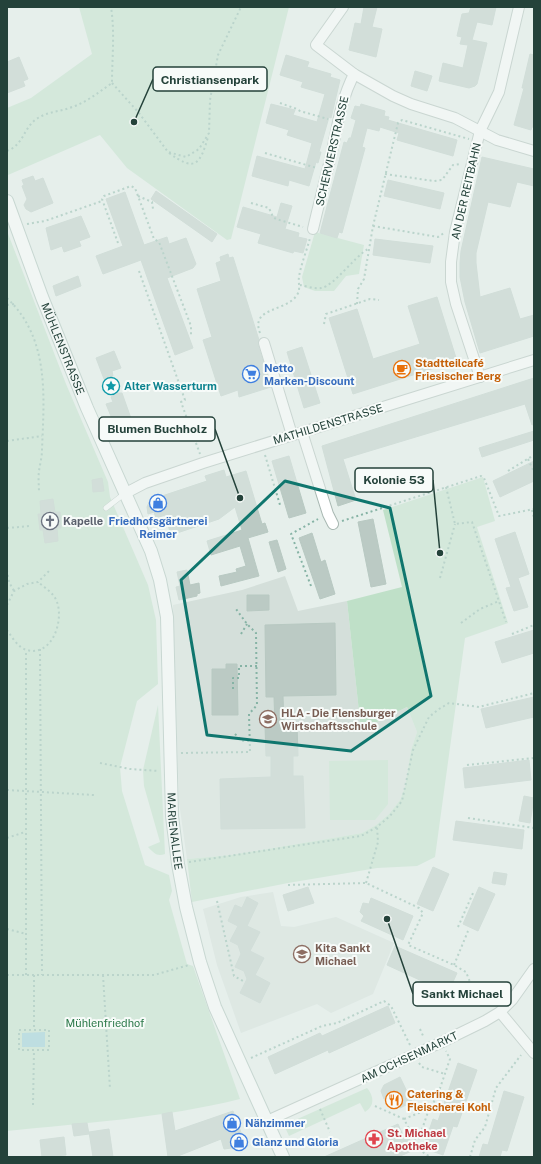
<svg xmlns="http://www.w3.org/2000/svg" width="541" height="1164" viewBox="0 0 541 1164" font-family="'Public Sans',sans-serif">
<rect width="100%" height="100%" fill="#e6efeb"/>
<g fill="#d4dfda">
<polygon points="285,576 298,611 347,601 361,730 407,707 417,732 411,750 405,787 400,800 389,814 376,825 362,833 231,855 187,859 179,802 173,605 242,590"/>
<polygon points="273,892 281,926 294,927 336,917 394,943 373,994 331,1013 317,1004 241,1033 217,965 203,909 241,897"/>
</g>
<g fill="#bfe0c8">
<polygon points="79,7 289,7 231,239 227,240 127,168 100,135 8,175 7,108 31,98 92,54"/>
<path d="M7 231 66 384 108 482 110 497 148 585 156 620 158 684 137 701 120 767 122 791 145 865 169 875 172 891 169 900 187 964 193 966 240 1099C163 1118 85 1123 7 1131Z"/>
<polygon points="315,232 364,245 359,274 346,276 334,291 315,291 304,287 302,277"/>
<polygon points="483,477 495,521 477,527 508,623 465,638 435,857 417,866 377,868 288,883 192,902 187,859 231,855 362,833 376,825 389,814 400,800 405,787 411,750 417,732 407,707 361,730 347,601 402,587 383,510"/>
<path d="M158 705 165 854C157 857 154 853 148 847L160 842 144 786 143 770Z"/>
<polygon points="388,760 388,804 375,820 330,820 329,761"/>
<path d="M367 1088C374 1096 375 1106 365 1112L360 1103 289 1136 284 1125Z"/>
</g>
<polygon fill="#8ec9d4" points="45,1032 45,1047 22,1047 22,1033"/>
<g fill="#bbcac4" stroke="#b8c9c2">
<polygon points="364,7 377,7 372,27 382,29 376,57 349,50 355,23 361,24"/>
<polygon points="471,7 496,7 492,25 477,22 472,40 487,43 477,84 475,86 469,88 439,81 443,63 463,68 468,45 460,44 462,37 457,36 462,14 469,13"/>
<polygon points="530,54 534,55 534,127 532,127 531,130 514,125 524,88 522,88"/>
<polygon points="286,55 309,62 307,67 331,74 330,77 340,80 331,118 329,117 319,152 321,152 318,163 316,162 309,186 289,180 288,186 252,176 257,156 305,169 312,143 287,135 289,130 266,123 271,104 295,110 293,115 317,122 325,94 301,87 303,82 280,75"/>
<polygon points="19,57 28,79 23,81 25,86 7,93 7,62"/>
<polygon points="415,71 432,76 427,91 411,86"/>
<polygon points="361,104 385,111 384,116 389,117 388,120 457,140 453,156 397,140 399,133 380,127 379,131 367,128 362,147 365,148 342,233 339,232 337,238 320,233 344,142 347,143 349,138 351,138 356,120 351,118 355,106 360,107"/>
<polygon points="482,157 534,169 534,186 517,182 510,207 488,202 476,253 476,263 480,297 510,288 520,319 534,315 534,336 480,353 465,302 460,277 460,263 461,251"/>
<polygon points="33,176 35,181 43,178 53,203 31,212 26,209 24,205 27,199 22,186 24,185 22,180"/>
<polygon points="388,180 444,193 440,209 384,196"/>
<polygon points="156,191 217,234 212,242 151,199"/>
<polygon points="125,192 144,245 167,237 169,244 186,238 196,264 193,268 167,278 193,348 175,355 141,260 103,274 96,256 123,246 106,199"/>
<polygon points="281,203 292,206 285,229 299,233 298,237 307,239 303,253 294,251 293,253 258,243 261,234 237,227 243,207 277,217"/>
<polygon points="81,216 90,237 79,241 81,246 64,252 62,246 51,250 46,228"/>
<polygon points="375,239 433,246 430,263 373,255"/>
<polygon points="228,254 229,258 233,257 259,340 258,345 271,387 239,397 238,390 221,396 203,340 212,337 197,289 221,281 216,263 221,261 220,257"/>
<polygon points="78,276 81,286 56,296 53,286"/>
<polygon points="437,297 457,361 353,394 329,318 357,309 373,359 420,344 408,306"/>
<polygon points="302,347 320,403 304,408 287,352"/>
<polygon points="114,351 121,368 112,371 113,376 104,379 96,358"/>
<polygon points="534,378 534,424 532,425 525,404 343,459 356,500 338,506 322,446"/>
<polygon points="118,393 122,393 133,424 117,431 106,404 113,402 111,397"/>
<polygon points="534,431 534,440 482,457 479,448"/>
<polygon points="289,456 306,513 289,518 272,461"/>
<polygon points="534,461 534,481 500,497 493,481"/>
<polygon points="224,470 226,477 246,471 262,524 265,523 268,532 248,538 259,576 221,586 219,576 237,572 236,569 246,566 240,546 211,555 207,541 242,530 235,507 219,519 171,535 165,515 156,518 154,512 148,514 147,507 150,500 207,481 205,476"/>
<polygon points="102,478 104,491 93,492 92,480"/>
<polygon points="53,499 55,512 60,512 61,528 57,528 58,541 45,543 43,530 40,530 38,514 41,514 40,501"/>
<polygon points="373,519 386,584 371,587 358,522"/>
<polygon points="515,532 529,574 518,578 528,607 514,611 506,588 511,587 495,539"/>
<polygon points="312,533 321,562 325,560 335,594 320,599 299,538"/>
<polygon points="277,540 286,569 278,572 269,542"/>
<polygon points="187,570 190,585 199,583 200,593 197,594 197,596 179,600 176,587 180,586 177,572"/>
<polygon points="247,595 269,595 269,610 247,611"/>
<polygon points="335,623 336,695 283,696 284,724 297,724 298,756 293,756 293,776 303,776 305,828 221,829 220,779 271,777 271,756 266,756 265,725 275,725 274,697 266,697 265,625"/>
<polygon points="534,630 534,653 502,663 495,642"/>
<polygon points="226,664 237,664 238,715 212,715 212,669 226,669"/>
<polygon points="534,697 534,717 486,728 481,709"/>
<polygon points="529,760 531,780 465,788 463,768"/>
<polygon points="524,796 534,798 530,823 519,821"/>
<polygon points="456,821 524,830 522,849 453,840"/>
<polygon points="433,867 449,874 433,911 417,904"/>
<polygon points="494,872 507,874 505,885 492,883"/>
<polygon points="308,887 314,903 288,911 283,895"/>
<polygon points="479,887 495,894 478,931 463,924"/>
<polygon points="247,897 258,903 247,926 260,932 250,951 264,958 255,975 270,983 260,1003 240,993 247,979 244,971 235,967 241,954 238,945 230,941 238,926 228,921 235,905 242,908"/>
<polygon points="371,898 413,916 403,940 361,921 364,916 360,912 363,903 369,904"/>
<polygon points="395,946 457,973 448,993 387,965"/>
<polygon points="388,1006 395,1023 329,1053 328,1050 275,1074 268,1057 320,1033 322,1036"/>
<polygon points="458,1063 477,1070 457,1127 453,1126 443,1155 423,1148 433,1119 438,1121"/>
<polygon points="400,1077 412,1102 400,1108 398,1103 392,1106 388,1097 384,1099 381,1091 384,1085"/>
<polygon points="504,1091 524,1097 507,1151 502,1150 500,1157 479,1157 483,1144 488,1145"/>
<polygon points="233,1111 246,1146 224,1149 221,1139 178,1156 168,1157 162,1114 172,1112 175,1131"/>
<polygon points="87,1123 89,1134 74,1136 72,1124"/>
<polygon points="398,1124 405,1140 409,1138 414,1150 398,1157 324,1157"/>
<polygon points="109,1129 113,1157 93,1157 89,1132"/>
<polygon points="64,1137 66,1155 42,1157 40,1140"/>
</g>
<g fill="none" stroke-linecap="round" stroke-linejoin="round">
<g stroke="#a8b8b2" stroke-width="6">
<polyline id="lane" points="106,508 124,494"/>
</g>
<g stroke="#a8b8b2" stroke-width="12">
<g id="street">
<polyline points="343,7 316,45 354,74 393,96 411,104 455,118 497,140 534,151"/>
<path d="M313 229C319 203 326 177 332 151 338 123 341 100 354 74"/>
<polyline points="264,343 292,435"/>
<polyline points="480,377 456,304 451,282 451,262 455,232 480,131 499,92 519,7"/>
<polyline points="302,432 328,514 333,524"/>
<polyline points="124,494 145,483 203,463 534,360"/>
<polyline points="500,1012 534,1053"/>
<polyline points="267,1121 442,1042 485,1021 500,1012 512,1000 534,969"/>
</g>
</g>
<g stroke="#a4bbb3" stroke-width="14">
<g id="secondary">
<path id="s1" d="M7 201 42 297 87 408 151 551 160 580 167 617 172 816 178 864 186 907 200 962 215 1007 283 1157"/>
</g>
</g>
<g stroke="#86b3a5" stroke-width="2" stroke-dasharray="2 3" stroke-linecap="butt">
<polyline points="112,83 139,113 168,152 186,157 199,149 209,133 210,100 218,55 241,7"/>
<polyline points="280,103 297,109 300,111 328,119"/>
<path d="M7 151C23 145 23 130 35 120 47 111 60 112 72 107 87 102 99 92 112 83 112 58 115 33 111 7"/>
<path d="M169 153C195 172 200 165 208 137"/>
<polyline points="265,153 317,168"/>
<polyline points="385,174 434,181 442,180 453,165 460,164"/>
<polyline points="138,196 152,202 153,209"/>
<polyline points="251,203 269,208 273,217 276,219 303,227"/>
<polyline points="27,224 45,221 102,201"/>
<polyline points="373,226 438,237 444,233"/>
<polyline points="118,243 102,199 104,196 131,186 135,188 154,239 159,242 191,326 191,335"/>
<polyline points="139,271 185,400 181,402 200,454"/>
<path d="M300 285C306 286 314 289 321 288 334 286 354 257 368 249"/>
<path d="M7 298C50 339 44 396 42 450 42 457 40 464 39 471 38 478 39 486 39 493"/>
<polyline points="357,304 358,289 364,279 373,226 398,123 402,120 469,139"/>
<polyline points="7,305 14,304"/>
<polyline points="324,324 326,314 370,299 379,300"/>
<path d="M260 333C250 307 286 312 297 295 301 289 298 283 299 277 301 264 307 250 310 238"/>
<polyline points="7,441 42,436"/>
<polyline points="265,455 280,505"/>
<polyline points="528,459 534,472"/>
<polyline points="508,471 534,455"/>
<polyline points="446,487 455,524 472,522 506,622"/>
<polyline points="532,510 534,518"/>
<polyline points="342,521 481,476 484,478 499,516 534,509"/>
<polyline points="7,528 30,526"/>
<polyline points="7,570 9,582 14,591"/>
<polyline points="440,578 455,524"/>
<polyline points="311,586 291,534 318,519"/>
<polyline points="7,605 14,591 27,584 38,582 51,569"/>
<polyline points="461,623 480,609 499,601"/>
<path d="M7 630C12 637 18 648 27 650 52 657 64 621 57 602 54 593 45 588 38 582"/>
<polyline points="241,634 247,624"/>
<polyline points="512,634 534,625"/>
<polyline points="40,649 42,975"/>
<polyline points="233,689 233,678 239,678 239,666 257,666"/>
<polyline points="235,734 242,741 250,741"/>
<polyline points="181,753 250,752 249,714 257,705 256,633 247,624 236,609"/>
<polyline points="100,763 130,769 159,771"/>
<polyline points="467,765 534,758"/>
<polyline points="7,790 94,795"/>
<polyline points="468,818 534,828"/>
<polyline points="7,838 25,832"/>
<polyline points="189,862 361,836 377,827 390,816 402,801 413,750 429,717 439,709 449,703 479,707 534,693"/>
<polyline points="366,883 378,842 377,827"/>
<polyline points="288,885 366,883 419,908 423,913 408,945 454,965 466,972 472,987 480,996"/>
<polyline points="217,901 234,976 243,981"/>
<polyline points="458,927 473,893"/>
<polyline points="7,929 26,934"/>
<polyline points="454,965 468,931"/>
<polyline points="7,975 154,975 189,965"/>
<polyline points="26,975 26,650"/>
<polyline points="34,975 34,1030"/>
<polyline points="103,975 110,1089"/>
<polyline points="420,1029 424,1038"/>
<rect x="19" y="1030" width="30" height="20"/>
<polyline points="251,1058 322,1026 337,1023 384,1001 391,1006 410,1045"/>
<polyline points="419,1063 422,1067 445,1074"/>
<polyline points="33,1105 34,1050"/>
<polyline points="375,1106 404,1119 420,1150 430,1157"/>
<polyline points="320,1109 330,1132"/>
<polyline points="404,1119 429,1109"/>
<polyline points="417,1144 429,1109 437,1097 450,1059 446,1051"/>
<polyline points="470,1157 475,1140 485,1127 496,1088 521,1055"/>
</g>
<use href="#lane" stroke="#fff" stroke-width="5"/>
<use href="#street" stroke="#fff" stroke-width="10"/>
<use href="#secondary" stroke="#fff" stroke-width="12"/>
</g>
<path d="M0 0H541V1164H0ZM285 481 390 508 431 696 351 751 207 735 181 580Z" fill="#e6efeb" fill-opacity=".55" fill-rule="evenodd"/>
<path fill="none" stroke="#0f766e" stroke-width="3" stroke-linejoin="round" d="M285 481 390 508 431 696 351 751 207 735 181 580Z"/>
<defs>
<g id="cafe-ring" transform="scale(0.9)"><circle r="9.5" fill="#f7fbf9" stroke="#e8710a" stroke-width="1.5"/><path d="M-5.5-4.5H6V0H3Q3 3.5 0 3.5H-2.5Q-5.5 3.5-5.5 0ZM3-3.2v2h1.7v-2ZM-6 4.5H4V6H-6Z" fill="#e8710a"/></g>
<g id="supermarket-ring" transform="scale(0.9)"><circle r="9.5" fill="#f7fbf9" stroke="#3f7fe0" stroke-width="1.5"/><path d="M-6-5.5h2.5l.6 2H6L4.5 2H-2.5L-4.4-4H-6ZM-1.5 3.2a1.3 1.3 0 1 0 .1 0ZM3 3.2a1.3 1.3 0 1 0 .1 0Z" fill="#3f7fe0"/></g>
<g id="sight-ring" transform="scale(0.9)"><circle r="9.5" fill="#f7fbf9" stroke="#0f9aa8" stroke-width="1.5"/><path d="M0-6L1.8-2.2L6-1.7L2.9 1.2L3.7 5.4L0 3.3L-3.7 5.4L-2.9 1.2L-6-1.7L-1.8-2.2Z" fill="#0f9aa8"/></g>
<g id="shop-ring" transform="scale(0.9)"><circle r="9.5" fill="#f7fbf9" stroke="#3f7fe0" stroke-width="1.5"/><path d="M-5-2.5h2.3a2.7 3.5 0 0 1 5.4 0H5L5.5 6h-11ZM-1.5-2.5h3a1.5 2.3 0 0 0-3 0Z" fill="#3f7fe0"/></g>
<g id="church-ring" transform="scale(0.9)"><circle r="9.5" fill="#f7fbf9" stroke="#6b7280" stroke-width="1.5"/><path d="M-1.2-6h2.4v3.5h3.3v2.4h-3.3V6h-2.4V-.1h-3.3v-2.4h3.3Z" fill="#6b7280"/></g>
<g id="school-ring" transform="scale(0.9)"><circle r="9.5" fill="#f7fbf9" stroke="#8d6e63" stroke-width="1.5"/><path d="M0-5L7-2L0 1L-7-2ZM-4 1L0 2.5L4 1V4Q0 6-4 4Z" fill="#8d6e63"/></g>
<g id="restaurant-ring" transform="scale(0.9)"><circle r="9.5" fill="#f7fbf9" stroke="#e8710a" stroke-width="1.5"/><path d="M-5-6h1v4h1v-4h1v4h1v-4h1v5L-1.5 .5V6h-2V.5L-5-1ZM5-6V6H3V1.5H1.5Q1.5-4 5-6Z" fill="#e8710a"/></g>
<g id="pharmacy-ring" transform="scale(0.9)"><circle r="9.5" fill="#f7fbf9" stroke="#e0444e" stroke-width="1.5"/><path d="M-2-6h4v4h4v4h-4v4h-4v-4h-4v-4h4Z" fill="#e0444e"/></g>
</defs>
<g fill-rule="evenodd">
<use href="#cafe-ring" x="402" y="369"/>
<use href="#supermarket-ring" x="251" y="374"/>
<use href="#sight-ring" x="111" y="386"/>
<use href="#shop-ring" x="158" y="503"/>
<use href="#church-ring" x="50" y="521"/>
<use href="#school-ring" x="268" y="719"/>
<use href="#school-ring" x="302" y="954"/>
<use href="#restaurant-ring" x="394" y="1100"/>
<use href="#shop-ring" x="232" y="1123"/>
<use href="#pharmacy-ring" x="374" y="1139"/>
<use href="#shop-ring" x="239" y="1142"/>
</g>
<g text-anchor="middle" stroke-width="4" stroke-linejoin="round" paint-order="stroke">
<g font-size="11" fill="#24423a" stroke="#f7fbf9">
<text transform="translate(332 151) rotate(-77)" y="4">SCHERVIERSTRASSE</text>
<text transform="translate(466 191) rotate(-77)" y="4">AN DER REITBAHN</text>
<text dy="4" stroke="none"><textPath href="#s1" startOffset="158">MÜHLENSTRASSE</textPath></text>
<text transform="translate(328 424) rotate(-17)" y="4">MATHILDENSTRASSE</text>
<text dy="4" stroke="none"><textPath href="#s1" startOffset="661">MARIENALLEE</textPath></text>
<text transform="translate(409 1057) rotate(-25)" y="4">AM OCHSENMARKT</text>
</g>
<g font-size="11" font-weight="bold" fill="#c56008" stroke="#f7fbf9" text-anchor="start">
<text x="415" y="367">Stadtteilcafé<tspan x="415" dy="13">Friesischer Berg</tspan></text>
<text x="407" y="1098">Catering &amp;<tspan x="407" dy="13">Fleischerei Kohl</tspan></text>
</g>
<g font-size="11" font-weight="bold" fill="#366cbe" stroke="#f7fbf9" text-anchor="start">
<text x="264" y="372">Netto<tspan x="264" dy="13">Marken-Discount</tspan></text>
<text x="158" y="525" text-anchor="middle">Friedhofsgärtnerei<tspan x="158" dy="13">Reimer</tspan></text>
<text x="245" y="1127">Nähzimmer</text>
<text x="252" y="1146">Glanz und Gloria</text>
</g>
<g font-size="11" font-weight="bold" fill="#0d838f" stroke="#f7fbf9" text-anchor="start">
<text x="124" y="390">Alter Wasserturm</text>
</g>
<g font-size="11" font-weight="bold" fill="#5b616d" stroke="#f7fbf9" text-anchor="start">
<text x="63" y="525">Kapelle</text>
</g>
<g font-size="11" font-weight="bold" fill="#785e54" stroke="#f7fbf9" text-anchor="start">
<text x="281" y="717">HLA - Die Flensburger<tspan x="281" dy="13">Wirtschaftsschule</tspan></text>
<text x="315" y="952">Kita Sankt<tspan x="315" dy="13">Michael</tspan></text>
</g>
<g font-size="11" fill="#2d7a4b" stroke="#f7fbf9">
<text x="105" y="1027">Mühlenfriedhof</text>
</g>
<g font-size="11" font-weight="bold" fill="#be3a42" stroke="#f7fbf9" text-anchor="start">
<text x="387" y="1137">St. Michael<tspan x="387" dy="13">Apotheke</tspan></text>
</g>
</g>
<path fill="none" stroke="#24423a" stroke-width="1.5" d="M134 122L153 79M240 498L215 429M440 553L433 480M387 919L413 994"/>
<g fill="#24423a" stroke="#f7fbf9" stroke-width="1.5">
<circle cx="134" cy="122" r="4"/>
<circle cx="240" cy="498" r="4"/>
<circle cx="440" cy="553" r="4"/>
<circle cx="387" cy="919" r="4"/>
</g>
<g fill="#f7fbf9" stroke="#24423a" stroke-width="1.5">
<rect x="153" y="67" width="114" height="24" rx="4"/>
<rect x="99" y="417" width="116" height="24" rx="4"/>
<rect x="355" y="468" width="78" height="24" rx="4"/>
<rect x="413" y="982" width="98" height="24" rx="4"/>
</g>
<g font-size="12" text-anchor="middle" font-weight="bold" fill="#24423a">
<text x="210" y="84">Christiansenpark</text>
<text x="157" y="433">Blumen Buchholz</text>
<text x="394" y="484">Kolonie 53</text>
<text x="462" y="998">Sankt Michael</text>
</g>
<rect width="541" height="1164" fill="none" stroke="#24423a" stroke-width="16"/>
</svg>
